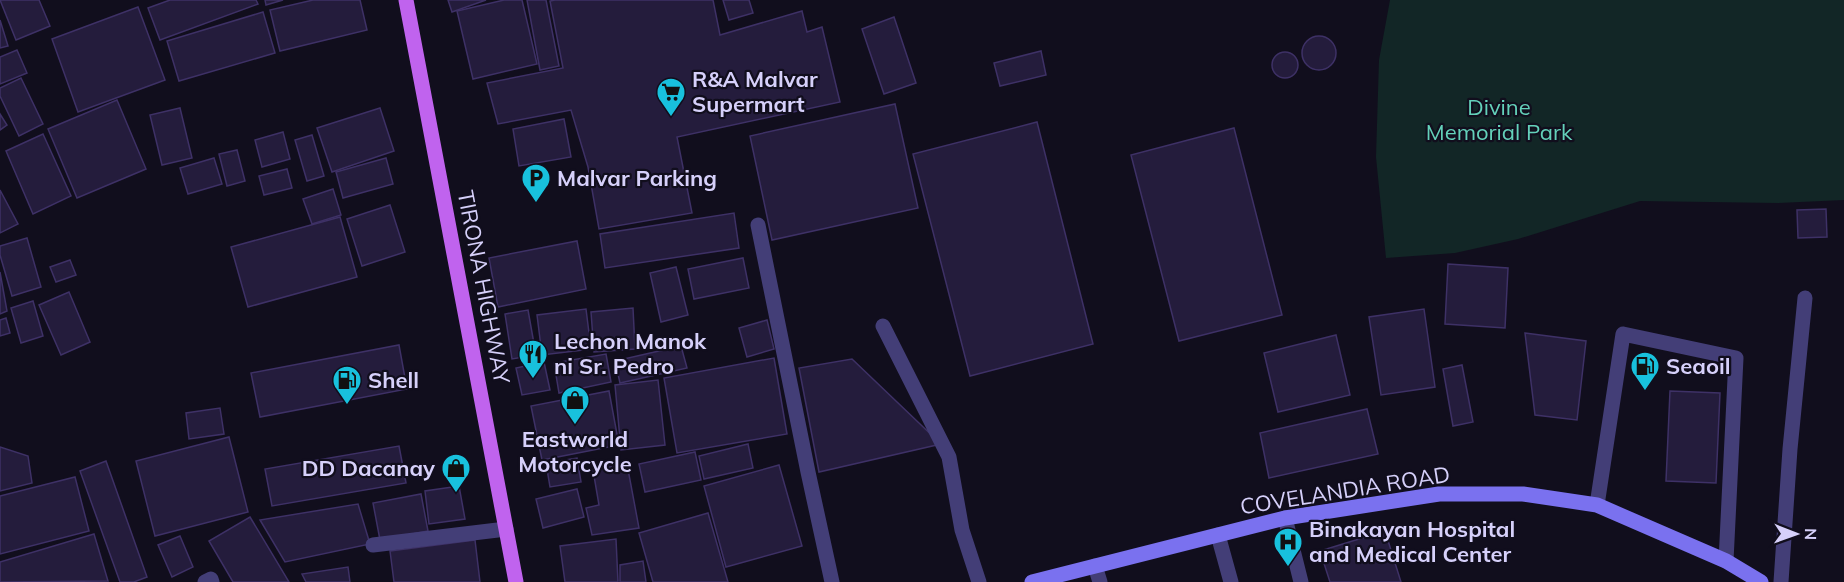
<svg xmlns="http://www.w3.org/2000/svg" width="1844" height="582" viewBox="0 0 1844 582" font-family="Mulish,sans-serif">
<rect width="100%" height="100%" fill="#110e1d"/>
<polygon fill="#122626" points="1390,0 1844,0 1844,200 1778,203 1640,201 1518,239 1455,253 1386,258 1376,157 1379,60"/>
<g fill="#241c3c" stroke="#3e3166" stroke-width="1.5">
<polygon points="0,0 39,0 50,26 16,40"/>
<polygon points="170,0 256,0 258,4 160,40 148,8"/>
<polygon points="265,0 283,0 266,5"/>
<polygon points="313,0 360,0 367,30 280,51 270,10"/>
<polygon points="448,0 486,0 452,12"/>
<polygon points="504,0 522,0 537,64 473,79 457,11"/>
<polygon points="527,0 546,0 559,66 540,70"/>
<polygon points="555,0 713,0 720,35 802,11 807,32 822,27 840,102 677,137 692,213 599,229 588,167 571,110 498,124 487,83 563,68 550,1"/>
<polygon points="723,0 749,0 753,13 729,20"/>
<polygon points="138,7 165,80 78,112 52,39"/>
<polygon points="263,12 275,53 179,81 167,41"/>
<polygon points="894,17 916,83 884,94 862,29"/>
<polygon points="0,20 8,46 0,48"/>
<circle cx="1319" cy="53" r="17"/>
<polygon points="17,50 27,73 0,84 0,57"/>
<polygon points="1041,51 1046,75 1000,86 994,63"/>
<circle cx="1285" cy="65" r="13"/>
<polygon points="21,78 43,124 19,136 0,96 0,88"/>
<polygon points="117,100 146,169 77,198 48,129"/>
<polygon points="895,104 918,208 772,240 750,136"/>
<polygon points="180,108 192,158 162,165 150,115"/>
<polygon points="380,108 394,151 332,172 317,128"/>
<polygon points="0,114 7,125 0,130"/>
<polygon points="564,119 571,157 519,166 513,129"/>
<polygon points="1037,122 1093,344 970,376 913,154"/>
<polygon points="1234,128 1282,315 1179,341 1131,155"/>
<polygon points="283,132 290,159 262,167 255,140"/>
<polygon points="43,134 71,196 33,214 6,151"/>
<polygon points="312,135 324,176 307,181 295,140"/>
<polygon points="237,150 245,181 227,186 219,154"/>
<polygon points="214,158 222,184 188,194 180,168"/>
<polygon points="386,158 393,184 343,198 336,172"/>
<polygon points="287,169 292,188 264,195 259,176"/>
<polygon points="333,189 341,215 312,224 303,199"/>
<polygon points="0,190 18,224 0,233"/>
<polygon points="390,205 405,252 362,266 347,219"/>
<polygon points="1826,209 1827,237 1798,238 1797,210"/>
<polygon points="734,213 739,248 605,268 600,234"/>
<polygon points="340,217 357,277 248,307 231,247"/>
<polygon points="27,238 41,287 12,296 0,255 0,246"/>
<polygon points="577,241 586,289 498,307 489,258"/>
<polygon points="743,258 749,288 694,299 688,269"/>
<polygon points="70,260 76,275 56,282 50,267"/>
<polygon points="1448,264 1508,268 1505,328 1445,324"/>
<polygon points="676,267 688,315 661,322 650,273"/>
<polygon points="0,272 7,311 0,314"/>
<polygon points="69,292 90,342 61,355 39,305"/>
<polygon points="33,301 43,336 21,343 11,308"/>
<polygon points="633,308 635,349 594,352 591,312"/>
<polygon points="586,309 591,349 542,355 537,315"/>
<polygon points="1424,309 1435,387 1381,395 1369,317"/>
<polygon points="528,310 536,355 512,359 505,314"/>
<polygon points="6,318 10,333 0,336 0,320"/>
<polygon points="767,320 774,349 747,357 739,328"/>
<polygon points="1525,333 1586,341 1577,420 1535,415"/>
<polygon points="1336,335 1350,395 1278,412 1264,353"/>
<polygon points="399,345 407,389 260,417 251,373"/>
<polygon points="681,346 687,368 620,383 615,361"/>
<polygon points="606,354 611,382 559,393 554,363"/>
<polygon points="774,358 787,434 677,453 664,378"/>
<polygon points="852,359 941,444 819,472 799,368"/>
<polygon points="544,362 550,390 522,395 516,368"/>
<polygon points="1462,365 1473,422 1453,426 1443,369"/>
<polygon points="658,380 665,445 621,450 615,385"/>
<polygon points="609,391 619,445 542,460 531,406"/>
<polygon points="1670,391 1720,393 1716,483 1666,481"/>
<polygon points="220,408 224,434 189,439 186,413"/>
<polygon points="1367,409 1378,454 1269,478 1260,433"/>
<polygon points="229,437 248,512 155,536 136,461"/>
<polygon points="748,444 753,468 704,479 699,456"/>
<polygon points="399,446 406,483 272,506 265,469"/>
<polygon points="0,447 28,456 32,483 0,491"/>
<polygon points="695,452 701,480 645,492 639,464"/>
<polygon points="577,458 581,482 550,487 546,463"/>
<polygon points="106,461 147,577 134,582 120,582 80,471"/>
<polygon points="627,464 639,528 592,535 586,508 599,505 593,470"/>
<polygon points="779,465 802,546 726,567 704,486"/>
<polygon points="75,477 89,531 0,554 0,496"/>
<polygon points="459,486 465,519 429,524 425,491"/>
<polygon points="577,489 584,517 543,528 536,499"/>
<polygon points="421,494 428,531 380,540 373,503"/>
<polygon points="358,504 370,544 285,562 260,520"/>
<polygon points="708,513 728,582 653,582 639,533"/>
<polygon points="250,517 289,582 233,582 209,541"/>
<polygon points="1385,531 1401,582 1330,582 1320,551"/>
<polygon points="94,534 108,581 0,582 0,562"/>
<polygon points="180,536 193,567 172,577 158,545"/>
<polygon points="616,539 618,582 565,582 560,546"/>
<polygon points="475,540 480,582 394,582 390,551"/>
<polygon points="643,561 646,582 620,582 620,565"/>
<polygon points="348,567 350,582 306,582 302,574"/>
</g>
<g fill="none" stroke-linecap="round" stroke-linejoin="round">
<g stroke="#433e77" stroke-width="15">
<polyline points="758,225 808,472 832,582"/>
<polyline points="883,326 949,457 962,530 979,582"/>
<polyline points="1597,505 1623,334 1736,358 1726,561"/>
<polyline points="1285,518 1301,582"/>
<polyline points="1218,535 1231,582"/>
<polyline points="373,545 506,529"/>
<polyline points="1095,566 1100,582"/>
<polyline points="205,582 211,579 212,582"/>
<polyline points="1781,582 1790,449 1805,298"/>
</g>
<polyline stroke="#7a71ef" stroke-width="15" points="1032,582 1285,518 1439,494 1523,494 1597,505 1726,561 1761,582"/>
<polyline stroke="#c063ee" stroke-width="15" points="406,0 516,582"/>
</g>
<defs>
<g id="supermarket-pin" transform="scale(1.5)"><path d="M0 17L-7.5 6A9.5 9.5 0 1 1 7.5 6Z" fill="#18c1dd" stroke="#110e1d"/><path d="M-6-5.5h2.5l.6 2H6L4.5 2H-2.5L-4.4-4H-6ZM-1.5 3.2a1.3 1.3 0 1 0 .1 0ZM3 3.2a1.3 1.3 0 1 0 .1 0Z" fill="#111"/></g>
<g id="parking-pin" transform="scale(1.5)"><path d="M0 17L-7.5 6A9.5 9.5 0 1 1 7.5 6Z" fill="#18c1dd" stroke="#110e1d"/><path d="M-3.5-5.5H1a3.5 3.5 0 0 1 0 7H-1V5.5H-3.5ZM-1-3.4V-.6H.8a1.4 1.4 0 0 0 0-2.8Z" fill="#111"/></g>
<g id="restaurant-pin" transform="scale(1.5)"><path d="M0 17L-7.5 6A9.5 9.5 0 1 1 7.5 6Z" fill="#18c1dd" stroke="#110e1d"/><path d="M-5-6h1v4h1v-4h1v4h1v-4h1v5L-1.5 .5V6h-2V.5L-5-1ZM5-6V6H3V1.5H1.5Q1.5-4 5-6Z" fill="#111"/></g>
<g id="fuel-pin" transform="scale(1.5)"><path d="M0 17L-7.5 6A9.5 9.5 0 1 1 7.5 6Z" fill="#18c1dd" stroke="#110e1d"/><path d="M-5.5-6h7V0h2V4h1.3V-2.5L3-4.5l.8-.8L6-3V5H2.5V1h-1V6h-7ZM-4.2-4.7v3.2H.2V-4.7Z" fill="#111"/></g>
<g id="shop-pin" transform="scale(1.5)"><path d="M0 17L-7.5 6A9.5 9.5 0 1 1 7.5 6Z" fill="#18c1dd" stroke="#110e1d"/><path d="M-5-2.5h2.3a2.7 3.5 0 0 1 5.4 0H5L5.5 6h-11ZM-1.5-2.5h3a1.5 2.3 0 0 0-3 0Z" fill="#111"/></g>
<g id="hospital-pin" transform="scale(1.5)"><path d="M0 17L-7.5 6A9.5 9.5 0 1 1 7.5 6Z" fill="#18c1dd" stroke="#110e1d"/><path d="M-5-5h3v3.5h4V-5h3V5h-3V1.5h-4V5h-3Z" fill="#111"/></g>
</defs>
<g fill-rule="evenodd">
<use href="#supermarket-pin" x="671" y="92"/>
<use href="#parking-pin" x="536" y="178"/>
<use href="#restaurant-pin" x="533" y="354"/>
<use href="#fuel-pin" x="1645" y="366"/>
<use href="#fuel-pin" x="347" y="380"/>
<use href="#shop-pin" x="575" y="400"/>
<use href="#shop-pin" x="456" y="468"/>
<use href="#hospital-pin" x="1288" y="542"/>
</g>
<g text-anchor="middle" stroke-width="4.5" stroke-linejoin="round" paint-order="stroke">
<g font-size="22" font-weight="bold" fill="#d6d0fa" stroke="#110e1d" text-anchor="start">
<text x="692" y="87">R&amp;A Malvar<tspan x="692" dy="25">Supermart</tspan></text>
<text x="557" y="186">Malvar Parking</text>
<text x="554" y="349">Lechon Manok<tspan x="554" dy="25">ni Sr. Pedro</tspan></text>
<text x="1666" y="374">Seaoil</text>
<text x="368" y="388">Shell</text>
<text x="575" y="447" text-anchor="middle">Eastworld<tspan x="575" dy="25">Motorcycle</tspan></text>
<text x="435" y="476" text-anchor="end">DD Dacanay</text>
<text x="1309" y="537">Binakayan Hospital<tspan x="1309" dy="25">and Medical Center</tspan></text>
</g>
<g font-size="22" fill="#64d1ba" stroke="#110e1d">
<text x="1499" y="115">Divine<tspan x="1499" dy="25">Memorial Park</tspan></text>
</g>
<g font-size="22" fill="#d6d0fa" stroke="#110e1d">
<text transform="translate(484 287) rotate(79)" y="8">TIRONA HIGHWAY</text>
<text transform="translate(1345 490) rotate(-9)" y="8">COVELANDIA ROAD</text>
</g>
</g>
<g transform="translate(1796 534) rotate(91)" stroke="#110e1d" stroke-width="4.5" paint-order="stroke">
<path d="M0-4.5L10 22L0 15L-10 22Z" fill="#d6d0fa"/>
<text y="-9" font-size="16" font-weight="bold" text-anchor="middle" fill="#d6d0fa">N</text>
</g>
</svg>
